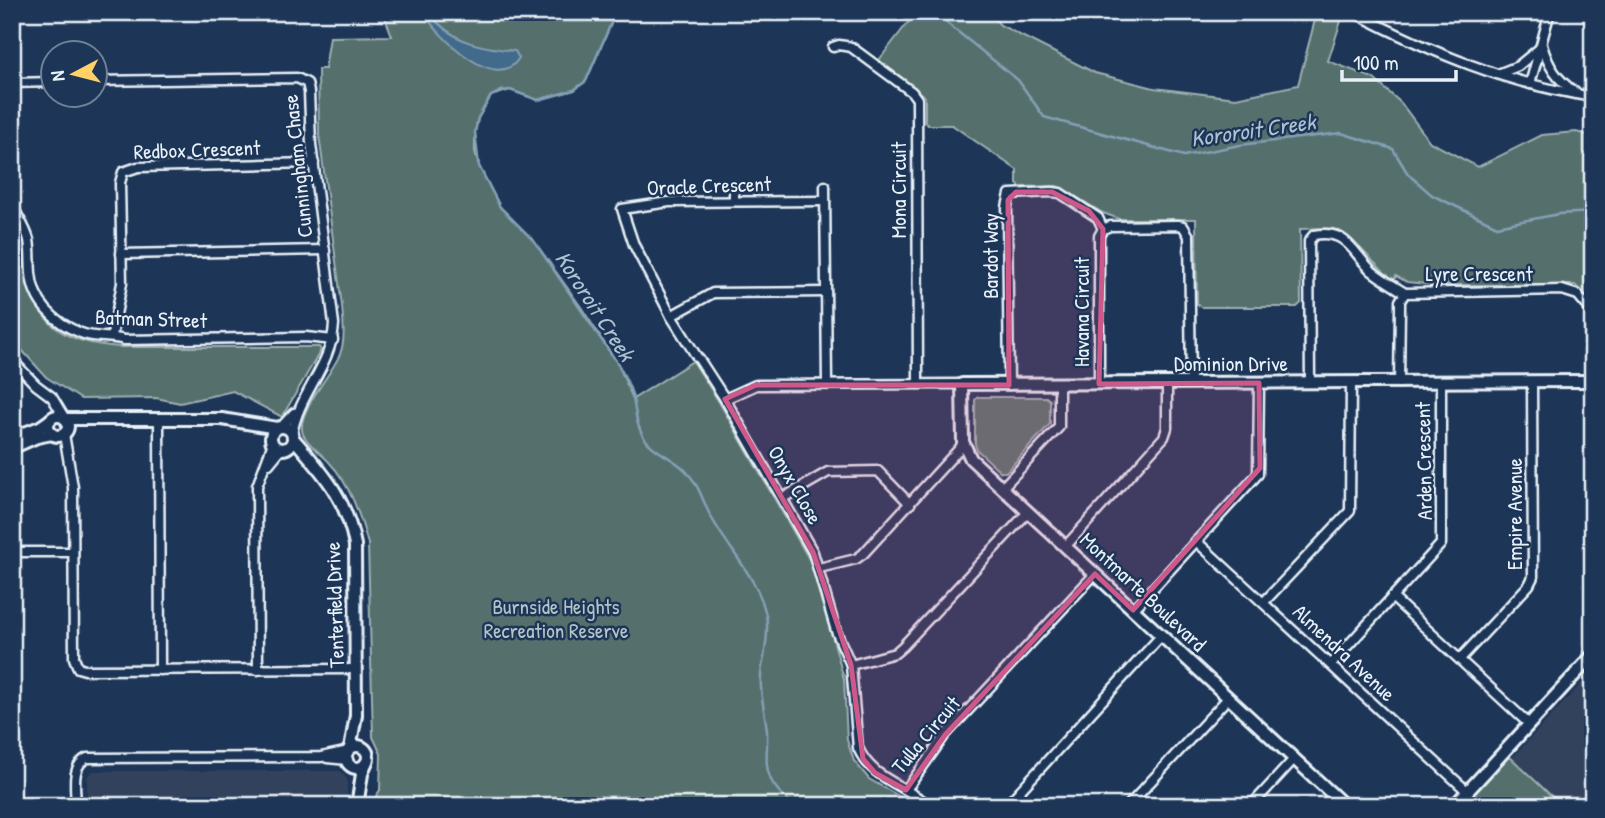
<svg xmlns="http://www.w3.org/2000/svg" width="1605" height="818" viewBox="0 0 1605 818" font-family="'Patrick Hand',sans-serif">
<rect width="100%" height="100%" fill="#1d3557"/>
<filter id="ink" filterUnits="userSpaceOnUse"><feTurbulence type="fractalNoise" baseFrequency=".0143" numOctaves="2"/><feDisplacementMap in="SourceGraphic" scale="14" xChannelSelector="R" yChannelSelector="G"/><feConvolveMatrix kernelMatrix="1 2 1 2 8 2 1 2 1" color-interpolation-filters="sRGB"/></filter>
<g filter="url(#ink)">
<g fill="#30425c">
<polygon points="1593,671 1593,806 1562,806 1512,758"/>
<polygon points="93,771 340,771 347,779 347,806 87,806 87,777"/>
</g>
<g fill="#546f6c" stroke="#9eb0b2" stroke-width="2">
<path d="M383 12H619L613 19 586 81 574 90 538 100 510 90 491 96 478 118 475 132V151L479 166 500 207 534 241 581 307 618 364 633 399 693 361 719 402 813 566 844 679 847 740 854 761 869 779 916 806H370L380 790 381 754 373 737 368 544C360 515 350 484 329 462 322 454 303 441 302 430 299 409 332 374 340 354 346 339 343 321 342 306L319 135 318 69H325L330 37 392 36Z"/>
<path d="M916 12H989L1000 25 1095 73 1154 88 1236 98 1298 85 1317 12H1329L1342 18 1328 61 1373 78 1401 103 1430 142 1478 167 1542 135 1576 132 1593 136V303L1575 285H1434L1407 282 1396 276 1394 280C1374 267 1353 234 1334 229 1324 227 1311 229 1300 229L1301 303 1297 307H1201L1197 304 1196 219H1119L1103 213 1057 186 1020 187 1017 184V170L952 125H928L925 122V97L879 60Z"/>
<path d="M12 212C16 220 21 228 24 236 31 256 28 280 36 300 50 338 86 344 120 347H319L321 350 282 417 233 391 180 403 156 398 81 399 46 377 12 339Z"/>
<polygon points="978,397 1046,397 1050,400 1050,424 1006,472 1001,472 977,450 975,444 975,400"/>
<polygon points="1508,755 1562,806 1463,806"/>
</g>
<path fill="#426a8a" stroke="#84a0b6" stroke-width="2" d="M423 12H428C453 43 478 47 515 51L519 58C496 95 437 35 423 12Z"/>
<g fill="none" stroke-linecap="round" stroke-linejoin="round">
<g stroke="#84a0b6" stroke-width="2.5">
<path d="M619 12 613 19 586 81 574 90 538 100 510 90 501 91 491 96 485 106 478 118 475 132 479 166 500 207 534 241 618 364C624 375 631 387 633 399 636 412 636 427 645 439 655 453 673 457 686 471 698 484 702 498 709 513 726 547 758 577 766 615 769 629 765 654 762 667 758 689 765 710 767 731 768 748 764 763 770 778 775 790 786 798 795 806"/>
<polyline points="933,12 1018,80 1044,117 1184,156 1240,145 1341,133 1393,149 1408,174 1432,195 1497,226 1559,214 1593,212"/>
</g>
<g stroke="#e8f1f8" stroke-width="13">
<g id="street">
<path d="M1353 12C1430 52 1507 84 1593 97"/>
<path d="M1542 45C1548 66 1557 80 1576 93"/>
<polyline points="833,47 839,45 851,47 912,92 917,99 918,384"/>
<polyline points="1498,74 1518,66 1540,48"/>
<path d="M94 81 297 78 307 83 309 92 311 144 334 324C332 366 298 394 292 435"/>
<polyline points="12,83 52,82"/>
<polyline points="1530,84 1550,12"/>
<polyline points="825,186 827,384"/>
<polyline points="734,187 734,201"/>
<polyline points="825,201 669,202 622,209 634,245 671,316 713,293 826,292"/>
<path d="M12 205C18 217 26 228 29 240 31 251 30 262 31 273 33 302 54 323 81 333 95 339 109 335 124 340L306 337 333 340"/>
<polyline points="121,254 325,250"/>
<polyline points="671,316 697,357"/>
<polyline points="112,336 122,283 120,183 123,172 138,167 314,163"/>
<polyline points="699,359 725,399 813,552 836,631 851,665"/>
<polyline points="12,360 36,385 52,397 64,417"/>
<path d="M1310 382 1309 241 1314 235C1347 229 1352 252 1372 271 1382 279 1394 286 1405 293"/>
<polyline points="1399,383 1400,308 1400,301 1405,293 1562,290 1578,295 1593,313"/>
<polyline points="1099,384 1099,236 1103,229 1110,226 1178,225 1183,226 1189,236 1191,383"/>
<polyline points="1009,385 1007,207 1010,194 1052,192 1060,193 1098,218 1103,229"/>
<polyline points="725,399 756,385 962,384"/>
<polyline points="159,419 160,670"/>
<polyline points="281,427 294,413"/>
<polyline points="64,434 73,487 74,658 78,668 85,670 356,669"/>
<polyline points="269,464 282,448"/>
<polyline points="1002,488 1059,427 1059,384"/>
<polyline points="783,498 828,472 878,471 910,504"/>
<path d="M1028 512 903 646 895 653 851 665 858 748C868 770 885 778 906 790L945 735 1095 574"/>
<polyline points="1196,541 1468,792"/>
<polyline points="1065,547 1164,437 1167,428 1167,383"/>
<polyline points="12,552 73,552"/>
<polyline points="819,568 856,559 863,554 960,448 963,442"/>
<polyline points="1392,597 1529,724"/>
<polyline points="1264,602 1350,511 1351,382"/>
<polyline points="1133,610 1258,474 1259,383"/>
<polyline points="1460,659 1529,585 1533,577 1532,382"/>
<polyline points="1331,664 1441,544 1441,382"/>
<polyline points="258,670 257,486 273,443"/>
<polyline points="327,758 348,760"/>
<polyline points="906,790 931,806"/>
<path d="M76 806C76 790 70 766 87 758L321 757 349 751"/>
<polyline points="1006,806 1161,636"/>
<polyline points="1128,806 1228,698"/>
<polyline points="1251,806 1294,759"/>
</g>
</g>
<g stroke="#e8f1f8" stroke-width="16">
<g id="secondary">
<circle cx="58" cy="426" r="10"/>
<polyline points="66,419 222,419 277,428"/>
<circle cx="282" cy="438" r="11"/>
<polyline points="12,438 40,427 50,420"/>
<path d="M293 438C323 473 346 497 355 545L356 715 350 749"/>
<polyline points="12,448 37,437 52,434"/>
<circle cx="357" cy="757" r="11"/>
<polyline points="357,806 362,774 366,763"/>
<polyline points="1345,806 971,459 963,442 962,384 1593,381"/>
<polyline points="1454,806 1593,655"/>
</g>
</g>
<use href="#street" stroke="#1d3557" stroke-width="8"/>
<use href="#secondary" stroke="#1d3557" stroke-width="10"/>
</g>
</g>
<path fill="#cd598a" fill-opacity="0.2" stroke="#cd598a" stroke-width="5" stroke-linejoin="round" d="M1016 192H1052L1089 211 1103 229 1099 384 1259 383 1260 468 1133 610 1095 574 945 735 906 790 875 773 863 759 851 665 813 552 725 399 756 385H1009L1008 200Z"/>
<g text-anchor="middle" stroke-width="5" stroke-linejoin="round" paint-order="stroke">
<g font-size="21" fill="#e8f1f8" stroke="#1d3557">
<text transform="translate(197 150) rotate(-2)" y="7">Redbox Crescent</text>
<text transform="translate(298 166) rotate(-96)" y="7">Cunningham Chase</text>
<text transform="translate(709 186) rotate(-2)" y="7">Oracle Crescent</text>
<text transform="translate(899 190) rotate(-90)" y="7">Mona Circuit</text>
<text transform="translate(991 256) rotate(-90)" y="7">Bardot Way</text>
<text x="1479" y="281">Lyre Crescent</text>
<text transform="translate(1082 312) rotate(-90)" y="7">Havana Circuit</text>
<text transform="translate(151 319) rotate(2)" y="7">Batman Street</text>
<text x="1231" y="371">Dominion Drive</text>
<text transform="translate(1424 461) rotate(-91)" y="7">Arden Crescent</text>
<text transform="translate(795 485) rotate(60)" y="7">Onyx Close</text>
<text transform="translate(1515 514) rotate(-90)" y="7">Empire Avenue</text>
<text transform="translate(1143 592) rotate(43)" y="7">Montmarte Boulevard</text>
<text transform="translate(335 605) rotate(-92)" y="7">Tenterfield Drive</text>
<text transform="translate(1344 653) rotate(43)" y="7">Almendra Avenue</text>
<text transform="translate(926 735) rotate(-50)" y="7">Tulla Circuit</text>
</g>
<g font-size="21" fill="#b4c4c7" stroke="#1d3557">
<text x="556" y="614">Burnside Heights<tspan x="556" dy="24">Recreation Reserve</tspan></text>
</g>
<g font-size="23" font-style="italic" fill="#aec2d2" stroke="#1d3557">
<text transform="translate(1253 130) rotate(-8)" y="8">Kororoit Creek</text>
<text transform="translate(595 306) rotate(57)" y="8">Kororoit Creek</text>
</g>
</g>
<rect width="1605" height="818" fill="none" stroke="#1d3557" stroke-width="42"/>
<rect x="21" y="21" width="1563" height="776" fill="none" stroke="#e8f1f8" stroke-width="2.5" filter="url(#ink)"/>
<g transform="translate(74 74) rotate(263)"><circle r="33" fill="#1d3557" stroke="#6e8097" stroke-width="2"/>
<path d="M0-5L12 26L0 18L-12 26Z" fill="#ffd166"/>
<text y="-10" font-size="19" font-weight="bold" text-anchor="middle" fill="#e8f1f8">N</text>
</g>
<path d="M1342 70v10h114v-10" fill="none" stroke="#e8f1f8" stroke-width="3.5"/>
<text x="1353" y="70" font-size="21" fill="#e8f1f8" stroke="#1d3557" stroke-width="5" paint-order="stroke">100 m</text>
</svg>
